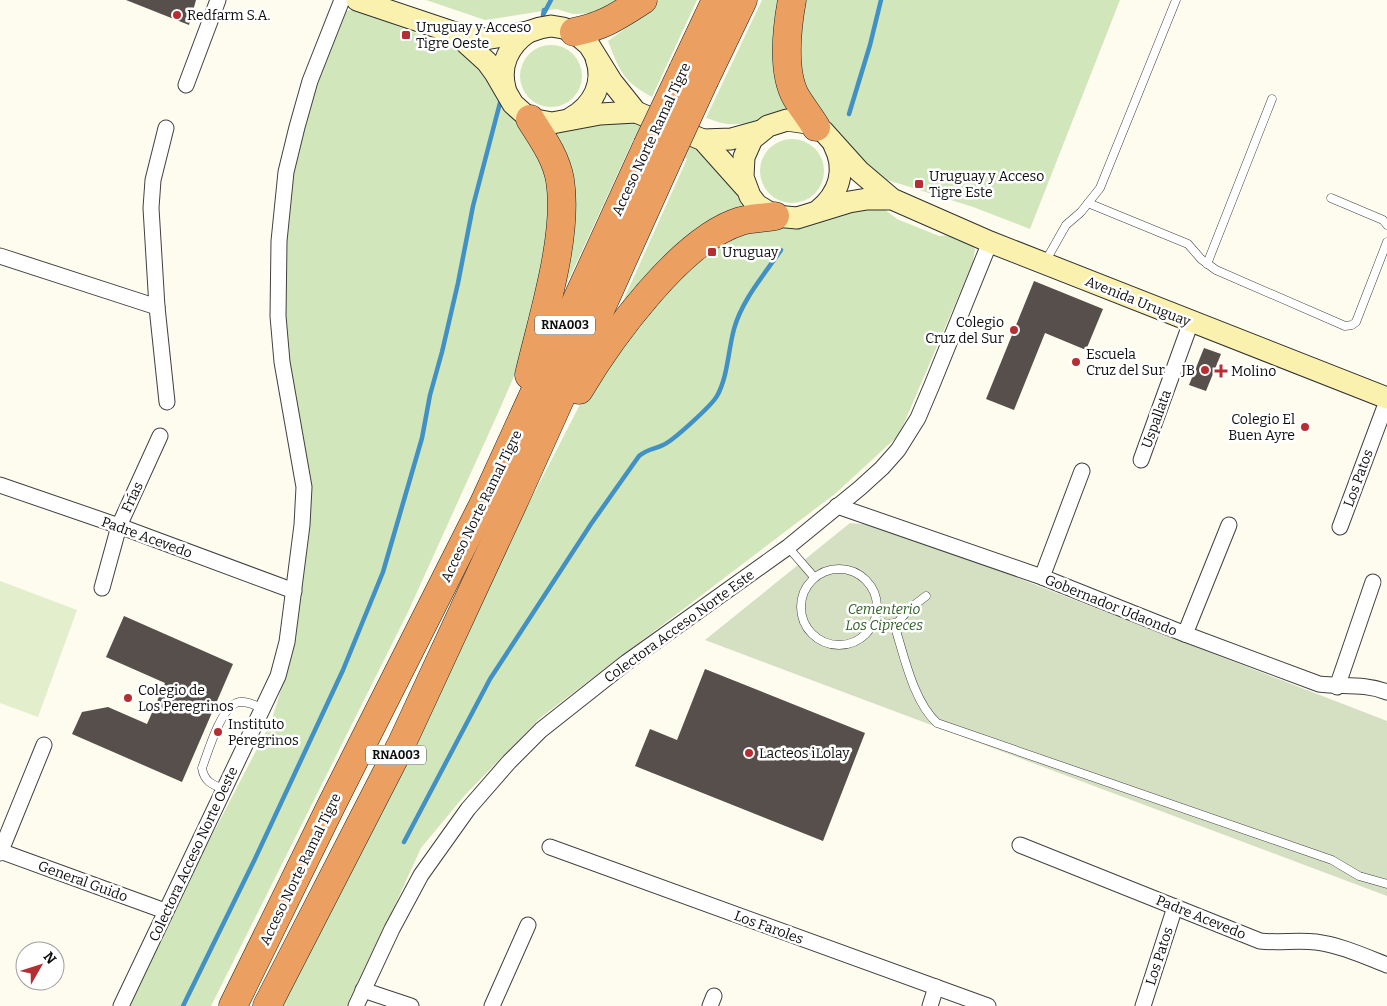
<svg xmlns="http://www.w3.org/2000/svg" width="1387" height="1006" viewBox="0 0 1387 1006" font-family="Bitter,serif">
<rect width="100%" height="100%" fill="#fefbef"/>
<g fill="#d1e7bb">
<polygon points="426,0 624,0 598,13 573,14 556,9 485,20"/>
<path d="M659 0H697L652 97C623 81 620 72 608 41L630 25Z"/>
<path d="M762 0H789L791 106C774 117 750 126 729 124 722 124 713 120 706 118Z"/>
<polygon points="806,0 1120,0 1030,229 973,207 875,176 820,110 802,79 799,37"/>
<polygon points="354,9 431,39 453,43 469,51 536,133 554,216 532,335 498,413 408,612 211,1006 128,1006 172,912 271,722 294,648 309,485 285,356 283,258 291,171 300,128 340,13"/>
<circle cx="551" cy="76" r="31"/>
<polygon points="640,119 691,138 750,204 725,211 701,229 614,321 687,159 635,136 550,320 563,262 543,128"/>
<circle cx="792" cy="171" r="32"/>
<polygon points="880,206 897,219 939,236 950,235 970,243 975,249 973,262 899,435 836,493 540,718 465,795 421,848 349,1006 278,1006 509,542 588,389 626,331 696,264 711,254 719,238 811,221"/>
</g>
<polygon fill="#d5dfc1" points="850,523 884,526 1387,721 1387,896 705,640"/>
<polygon fill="#e2eecc" points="0,581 77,610 38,717 0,703"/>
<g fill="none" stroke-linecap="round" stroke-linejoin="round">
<g stroke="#4291c5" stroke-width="4.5">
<polyline points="544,10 543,15 551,0"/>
<polyline points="849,114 870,45 881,0"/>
<path d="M404 842 490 679 591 524 639 456C647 449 655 449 663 445 673 441 712 405 717 396 728 376 728 351 734 329 742 300 764 275 781 250"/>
<polyline points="183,1006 254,861 343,670 383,572 422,438 430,395 442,352 458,283 473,206 501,99"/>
</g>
</g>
<g fill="#564f4b">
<polygon points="126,0 196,0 189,25"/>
<polygon points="1034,281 1103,309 1086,350 1045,333 1014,410 986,399"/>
<polygon points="1204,348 1221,354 1206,391 1189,385"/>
<polygon points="124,616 233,664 182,782 72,734 82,712 108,707 147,724 165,683 106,657"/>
<polygon points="705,669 865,733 823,841 635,766 650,729 677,740"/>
</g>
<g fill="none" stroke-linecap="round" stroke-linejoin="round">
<g stroke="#414141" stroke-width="9">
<g id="lane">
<polyline points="1331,198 1383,220 1387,225"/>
<polyline points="1088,203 1188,244 1201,259 1216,270 1345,326 1352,325 1356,322 1387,242"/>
<polyline points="1045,262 1066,225 1081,212 1100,188 1176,0"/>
<polyline points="1207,264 1272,99"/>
<polyline points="788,547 814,577"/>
<circle cx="839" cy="607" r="38"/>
<polyline points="874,622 890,624 898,622 909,609 926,596"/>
<path d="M894 624C904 655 913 701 937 723L1332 860 1359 876 1387 884"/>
<path d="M224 789C212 785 204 781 202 768 208 752 220 710 236 703 244 699 255 706 263 708"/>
</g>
</g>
<g stroke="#414141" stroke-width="17">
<g id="street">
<polyline points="186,85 218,0"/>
<polyline points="166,128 153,180 151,208 157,307 167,402"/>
<polyline points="0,256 157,307"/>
<polyline points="1141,460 1191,322"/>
<polyline points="0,485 119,526 294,591"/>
<path d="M837 506 1042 577 1185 634 1319 684C1342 687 1364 683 1387 692"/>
<polyline points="1340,527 1387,401"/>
<polyline points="1042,577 1082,471"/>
<polyline points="102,588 119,526 160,436"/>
<polyline points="1185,634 1229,525"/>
<polyline points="1337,687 1373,582"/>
<path d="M1020 845 1260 941C1279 943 1297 940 1316 942 1340 945 1364 956 1387 965"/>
<polyline points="550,847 988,1006"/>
<polyline points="0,851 165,911"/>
<polyline points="0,853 44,745"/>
<polyline points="363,990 411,1006"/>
<polyline points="121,1006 278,676 287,642 302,525 304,487 282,362 278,316 279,241 286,172 297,127 310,81 342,0"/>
<polyline points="356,1006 392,929 421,875 468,809 509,762 541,730 627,662 788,547 860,488 882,468 898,450 918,418 932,385 990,242"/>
<polyline points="492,1006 528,925"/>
<polyline points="710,1006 714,996"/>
<polyline points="930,1006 936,987"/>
<polyline points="1143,1006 1175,907"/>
</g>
</g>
<g stroke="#303030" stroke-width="23">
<g id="secondary">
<polyline points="357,0 455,33 485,39 528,32 540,28 551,26 563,28 574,32 589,45 612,82 636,112"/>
<polyline points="455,33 487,62 495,73 513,104 530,119 552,123 600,114 636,112 703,140 745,187"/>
<path d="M505 88C499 65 509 45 528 32"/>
<path d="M571 118C593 106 605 83 596 58"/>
<polyline points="703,140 731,139 760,131"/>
<polyline points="892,199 867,199 849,202 797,218 775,216 757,205 750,196 743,177 744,157 752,139 768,126 787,120 807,123 823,131 859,171 892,199 990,242 1387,398"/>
<path d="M818 211C839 194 847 170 834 145"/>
</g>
</g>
<g stroke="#1f1f1f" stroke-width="29">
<g id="highway">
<path d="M792 0C787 27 782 72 796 97 802 107 810 117 816 127"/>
<path d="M574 32C604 26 618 16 643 0"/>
<polyline points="683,70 716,0"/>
<polyline points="705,79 743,0"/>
<path d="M529 375C542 319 569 236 560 180 556 157 542 138 530 119"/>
<path d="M579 390C610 338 681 239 741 221 752 218 764 218 775 216"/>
<polyline points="233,1006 331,806 484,503 647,146"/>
<polyline points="267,1006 402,743 515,499 670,155"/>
</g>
</g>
<use href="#lane" stroke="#fff" stroke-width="8"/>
<use href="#street" stroke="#fff" stroke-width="15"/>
<use href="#secondary" stroke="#faf1ae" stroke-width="21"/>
<use href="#highway" stroke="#eb9f60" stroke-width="28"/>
<g stroke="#1f1f1f" stroke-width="29" stroke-linecap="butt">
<g id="highway-bridge">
<polyline points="647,146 683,70"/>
<polyline points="670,155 705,79"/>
</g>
</g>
<use href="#highway-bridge" stroke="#eb9f60" stroke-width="28"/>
</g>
<g fill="#b52e34" stroke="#fff" stroke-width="2">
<circle cx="177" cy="15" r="5"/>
<rect x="401" y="30" width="10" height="10" rx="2.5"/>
<rect x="914" y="179" width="10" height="10" rx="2.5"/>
<rect x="707" y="247" width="10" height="10" rx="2.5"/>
<circle cx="1014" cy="330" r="5"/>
<circle cx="1076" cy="362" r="5"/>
<circle cx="1205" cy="370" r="5"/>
<path d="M1218.5 363.5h5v5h5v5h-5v5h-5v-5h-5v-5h5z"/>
<circle cx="1305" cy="427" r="5"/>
<circle cx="128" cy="698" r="5"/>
<circle cx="218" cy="732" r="5"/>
<circle cx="749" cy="753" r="5"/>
</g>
<g text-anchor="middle" stroke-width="5" stroke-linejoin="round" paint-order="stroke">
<g fill="#fff" stroke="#565656" stroke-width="1">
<rect x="535" y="315.5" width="60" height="19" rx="4"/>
<rect x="366" y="745.5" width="60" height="19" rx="4"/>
</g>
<g font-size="12" font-weight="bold" fill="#0e0e0e">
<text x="565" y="329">RNA003</text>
<text x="396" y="759">RNA003</text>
</g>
<g font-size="14" fill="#0e0e0e" stroke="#fff" text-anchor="start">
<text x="187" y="20">Redfarm S.A.</text>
<text x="416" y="32">Uruguay y Acceso<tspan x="416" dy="16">Tigre Oeste</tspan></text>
<text x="929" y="181">Uruguay y Acceso<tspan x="929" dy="16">Tigre Este</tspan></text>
<text x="722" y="257">Uruguay</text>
<text x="1004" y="327" text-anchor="end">Colegio<tspan x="1004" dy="16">Cruz del Sur</tspan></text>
<text x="1086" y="359">Escuela<tspan x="1086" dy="16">Cruz del Sur</tspan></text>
<text x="1195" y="375" text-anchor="end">JB</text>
<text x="1231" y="376">Molino</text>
<text x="1295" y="424" text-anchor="end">Colegio El<tspan x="1295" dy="16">Buen Ayre</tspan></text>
<text x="138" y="695">Colegio de<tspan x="138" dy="16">Los Peregrinos</tspan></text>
<text x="228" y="729">Instituto<tspan x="228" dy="16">Peregrinos</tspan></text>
<text x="759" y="758">Lacteos iLolay</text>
</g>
<g font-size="14" fill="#0e0e0e" stroke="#fff">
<text transform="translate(651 139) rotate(-65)" y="5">Acceso Norte Ramal Tigre</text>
<text transform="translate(1138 301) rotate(22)" y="5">Avenida Uruguay</text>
<text transform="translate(1156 419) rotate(-70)" y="5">Uspallata</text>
<text transform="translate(1358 478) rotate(-70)" y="5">Los Patos</text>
<text transform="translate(132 497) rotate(-65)" y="5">Frías</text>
<text transform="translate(481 506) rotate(-64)" y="5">Acceso Norte Ramal Tigre</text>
<text transform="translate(147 537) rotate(20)" y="5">Padre Acevedo</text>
<text transform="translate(1111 605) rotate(22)" y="5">Gobernador Udaondo</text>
<text transform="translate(679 626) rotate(-36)" y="5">Colectora Acceso Norte Este</text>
<text transform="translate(193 854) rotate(-65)" y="5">Colectora Acceso Norte Oeste</text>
<text transform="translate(300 869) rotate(-64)" y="5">Acceso Norte Ramal Tigre</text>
<text transform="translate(83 881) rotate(20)" y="5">General Guido</text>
<text transform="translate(1201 917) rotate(22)" y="5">Padre Acevedo</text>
<text transform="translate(769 927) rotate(20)" y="5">Los Faroles</text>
<text transform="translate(1159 956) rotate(-72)" y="5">Los Patos</text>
</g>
<g font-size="14" font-style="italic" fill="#2f6122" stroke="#fff">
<text x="884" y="614">Cementerio<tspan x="884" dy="16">Los Cipreces</tspan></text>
</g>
</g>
<g transform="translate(40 966) rotate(51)"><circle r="24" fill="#ffffff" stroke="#9f9f9f"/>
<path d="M0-4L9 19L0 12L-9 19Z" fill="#b52e34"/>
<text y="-8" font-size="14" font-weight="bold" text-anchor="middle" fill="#0e0e0e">N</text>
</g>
</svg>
